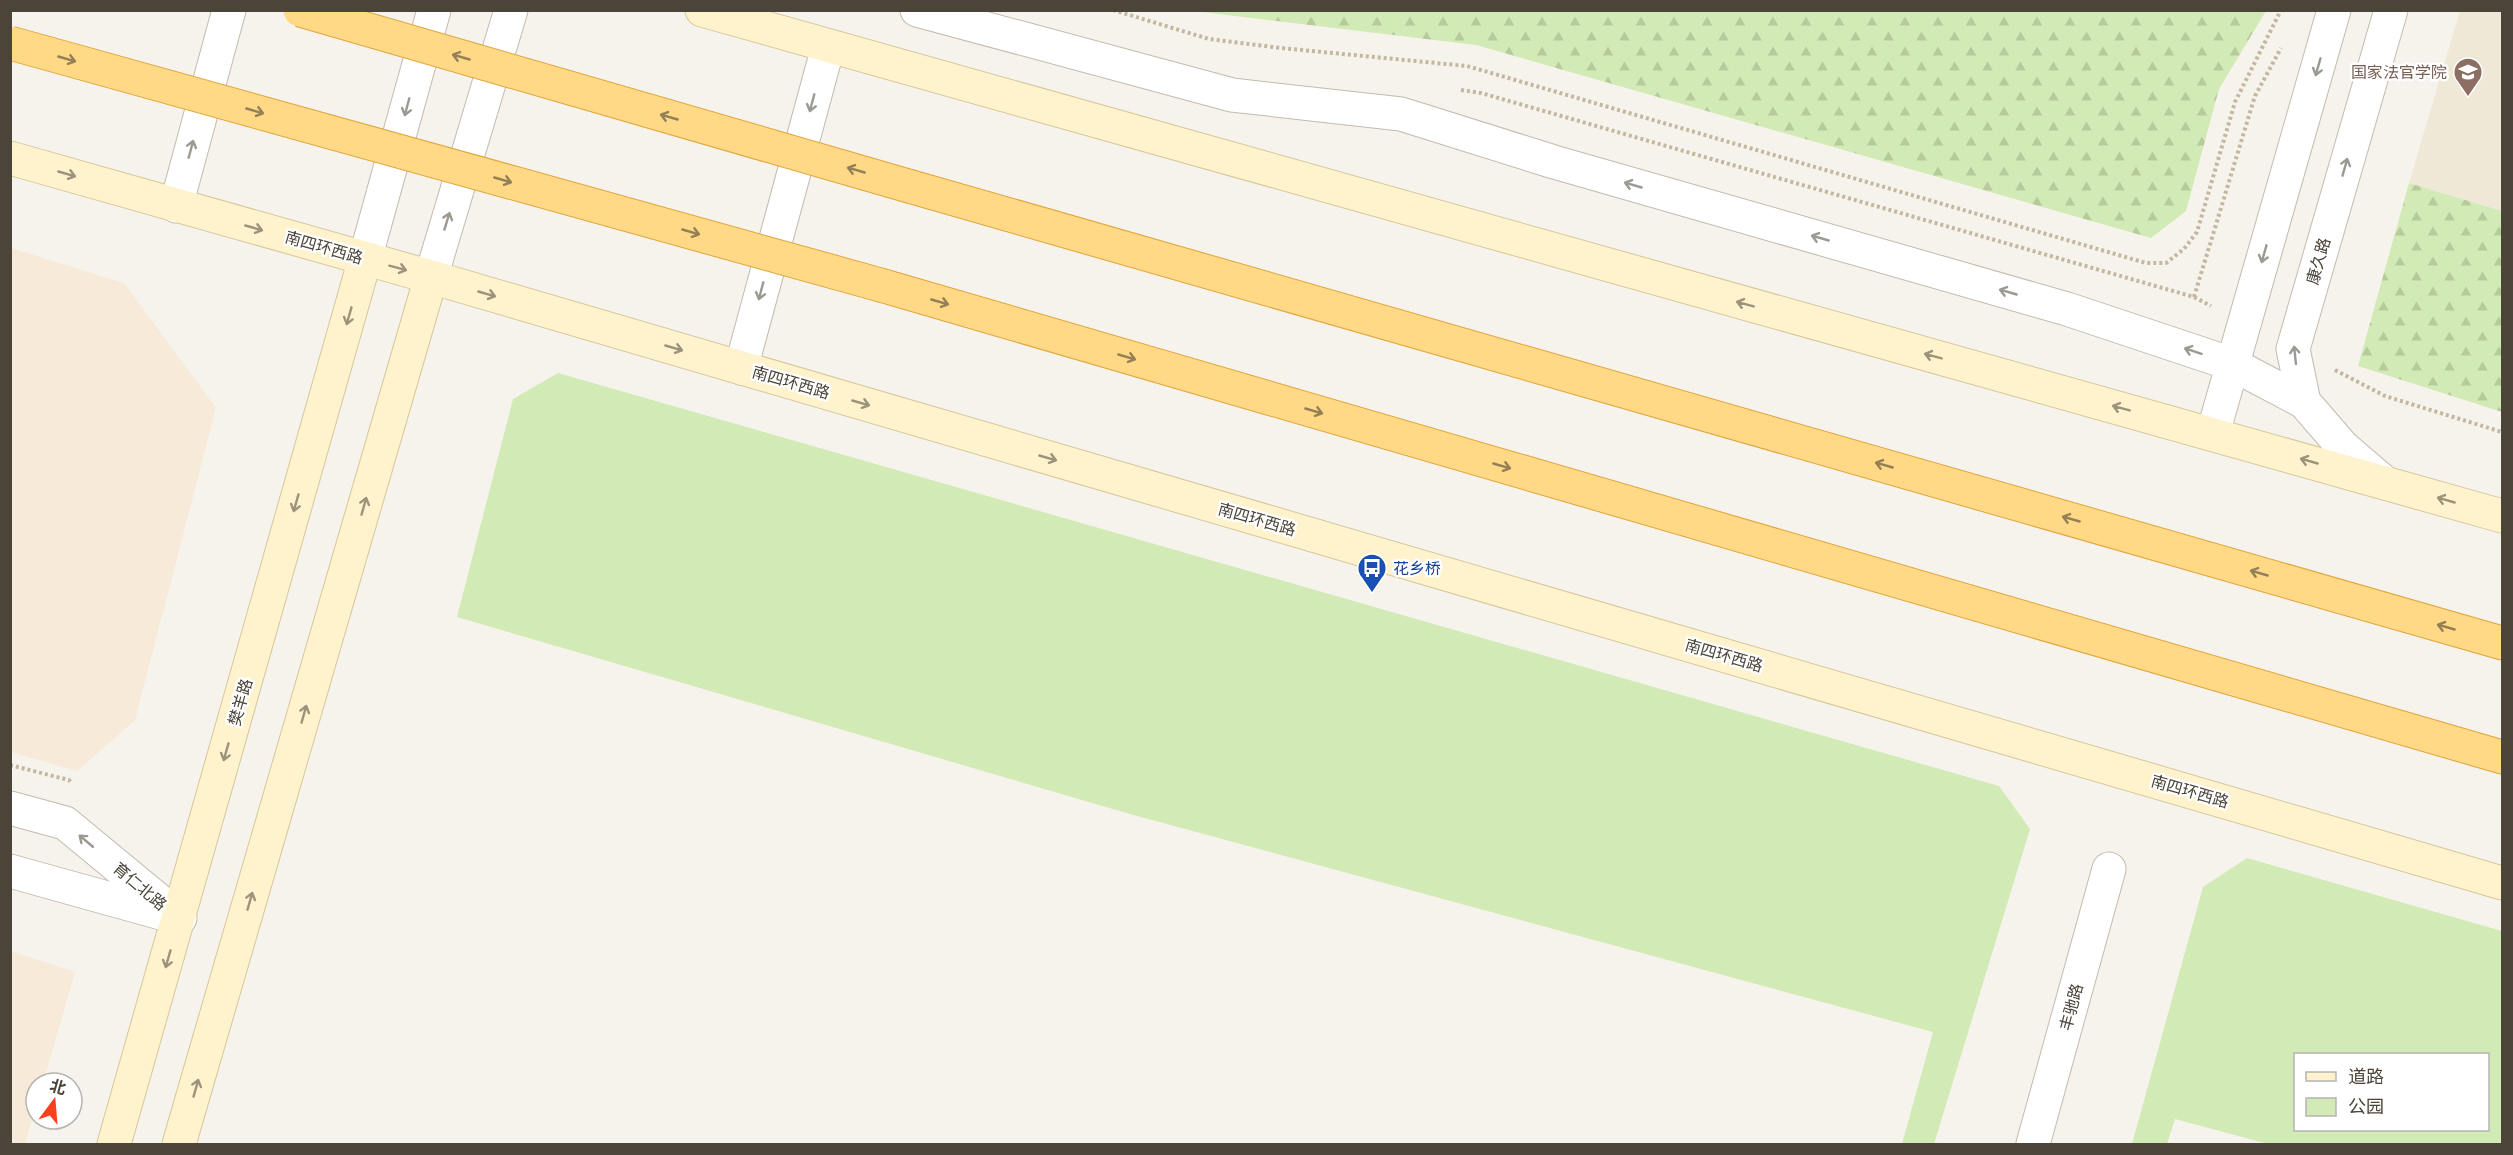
<svg xmlns="http://www.w3.org/2000/svg" width="2513" height="1155" viewBox="0 0 2513 1155" font-family="Lato,'Noto Sans SC',sans-serif">
<defs>
<pattern id="forest-firs" width="22" height="20" patternUnits="userSpaceOnUse" patternTransform="scale(1.5)"><rect width="22" height="20" fill="#d2eab5"/><path d="M5 1l3.5 6h-7zM16 11l3.5 6h-7z" fill="#b6ca9c"/></pattern>
</defs>
<rect width="100%" height="100%" fill="#f6f3ec"/>
<g fill="#f7ead8">
<polygon points="11,248 124,283 216,408 135,720 77,771 11,752"/>
<polygon points="11,951 75,972 43,1083 36,1083 36,1107 25,1144 11,1144"/>
</g>
<polygon fill="#efe8d6" points="2460,11 2502,11 2502,211 2409,183"/>
<g fill="url(#forest-firs)">
<polygon points="1194,11 2266,10 2266,11 2219,89 2186,211 2151,238 1476,45"/>
<polygon points="2409,183 2502,211 2502,412 2358,366"/>
</g>
<g fill="#d2eab5" fill-rule="evenodd">
<polygon points="558,373 1999,786 2030,829 1934,1144 1902,1144 1933,1032 1130,814 457,617 513,399"/>
<path d="M2247 858 2502 931V1144H2268L2175 1119 2167 1144H2132L2203 887ZM2296 1054H2488V1130H2296Z"/>
</g>
<g fill="none" stroke-linecap="round" stroke-linejoin="round">
<g stroke="#c2bbae" stroke-width="35">
<g id="tertiary">
<polyline points="917,10 1232,95 1401,114 1554,162 2067,309 2232,364 2304,402"/>
<polyline points="176,206 229,10"/>
<polyline points="365,259 434,10"/>
<polyline points="431,277 511,10"/>
<polyline points="741,368 828,47"/>
<polyline points="2213,433 2334,10"/>
<polyline points="2385,483 2343,447 2304,402 2293,349 2391,10"/>
<polyline points="10,808 65,823 180,918"/>
<polyline points="10,871 168,915"/>
<polyline points="2033,1144 2109,869"/>
</g>
</g>
<g stroke="#d6c79b" stroke-width="35">
<g id="secondary">
<polyline points="702,10 2502,516"/>
<polyline points="10,158 431,277 2502,883"/>
<polyline points="114,1144 365,259"/>
<polyline points="179,1144 431,277"/>
</g>
</g>
<g stroke="#e0a43c" stroke-width="35">
<g id="trunk">
<polyline points="912,187 2502,643"/>
<polyline points="884,286 2502,757"/>
</g>
</g>
<g stroke="#c4b79f" stroke-width="4" stroke-dasharray="3 3" stroke-linecap="butt">
<polyline points="1113,10 1209,39 1281,48 1467,66 2146,263 2166,263 2184,249 2197,232 2235,102 2281,10"/>
<polyline points="1461,90 1481,93 2194,297 2211,306"/>
<polyline points="2194,297 2255,96 2281,48"/>
<polyline points="2335,370 2385,396 2502,432"/>
<polyline points="10,765 69,780 72,784"/>
</g>
<use href="#tertiary" stroke="#fff" stroke-width="33"/>
<use href="#secondary" stroke="#fff3cd" stroke-width="33"/>
<use href="#trunk" stroke="#ffd985" stroke-width="33"/>
<g stroke="#e0a43c" stroke-width="35" stroke-linecap="butt">
<g id="trunk-bridge">
<polyline points="300,10 912,187"/>
<polyline points="10,43 884,286"/>
</g>
</g>
<use href="#trunk-bridge" stroke="#ffd985" stroke-width="33"/>
</g>
<defs><path id="oneway-shaft" d="M-6 0H5M1.5-3L5.5 0L1.5 3" fill="none" stroke-width="1.6" stroke-linecap="round" stroke-linejoin="round" transform="scale(1.5)"/></defs>
<g stroke="#938057">
<use href="#oneway-shaft" transform="translate(461 57) rotate(-164)"/>
<use href="#oneway-shaft" transform="translate(67 59) rotate(16)"/>
<use href="#oneway-shaft" transform="translate(255 111) rotate(16)"/>
<use href="#oneway-shaft" transform="translate(669 117) rotate(-164)"/>
<use href="#oneway-shaft" transform="translate(856 170) rotate(-164)"/>
<use href="#oneway-shaft" transform="translate(503 180) rotate(16)"/>
<use href="#oneway-shaft" transform="translate(691 232) rotate(16)"/>
<use href="#oneway-shaft" transform="translate(940 302) rotate(16)"/>
<use href="#oneway-shaft" transform="translate(1127 357) rotate(16)"/>
<use href="#oneway-shaft" transform="translate(1314 411) rotate(16)"/>
<use href="#oneway-shaft" transform="translate(1884 465) rotate(-164)"/>
<use href="#oneway-shaft" transform="translate(1502 466) rotate(16)"/>
<use href="#oneway-shaft" transform="translate(2071 519) rotate(-164)"/>
<use href="#oneway-shaft" transform="translate(2259 573) rotate(-164)"/>
<use href="#oneway-shaft" transform="translate(2446 627) rotate(-164)"/>
</g>
<g stroke="#9c9892">
<use href="#oneway-shaft" transform="translate(2318 67) rotate(106)"/>
<use href="#oneway-shaft" transform="translate(812 103) rotate(105)"/>
<use href="#oneway-shaft" transform="translate(407 107) rotate(105)"/>
<use href="#oneway-shaft" transform="translate(191 149) rotate(-75)"/>
<use href="#oneway-shaft" transform="translate(2345 167) rotate(-74)"/>
<use href="#oneway-shaft" transform="translate(1633 185) rotate(-164)"/>
<use href="#oneway-shaft" transform="translate(447 221) rotate(-73)"/>
<use href="#oneway-shaft" transform="translate(1820 238) rotate(-164)"/>
<use href="#oneway-shaft" transform="translate(2264 254) rotate(106)"/>
<use href="#oneway-shaft" transform="translate(761 291) rotate(105)"/>
<use href="#oneway-shaft" transform="translate(2008 292) rotate(-164)"/>
<use href="#oneway-shaft" transform="translate(2193 351) rotate(-162)"/>
<use href="#oneway-shaft" transform="translate(2295 355) rotate(-96)"/>
<use href="#oneway-shaft" transform="translate(86 841) rotate(-140)"/>
</g>
<g stroke="#9c937c">
<use href="#oneway-shaft" transform="translate(67 174) rotate(16)"/>
<use href="#oneway-shaft" transform="translate(254 228) rotate(16)"/>
<use href="#oneway-shaft" transform="translate(398 268) rotate(15)"/>
<use href="#oneway-shaft" transform="translate(487 294) rotate(16)"/>
<use href="#oneway-shaft" transform="translate(1745 304) rotate(-165)"/>
<use href="#oneway-shaft" transform="translate(349 316) rotate(106)"/>
<use href="#oneway-shaft" transform="translate(674 348) rotate(16)"/>
<use href="#oneway-shaft" transform="translate(1933 356) rotate(-165)"/>
<use href="#oneway-shaft" transform="translate(861 403) rotate(16)"/>
<use href="#oneway-shaft" transform="translate(2121 408) rotate(-165)"/>
<use href="#oneway-shaft" transform="translate(1048 458) rotate(16)"/>
<use href="#oneway-shaft" transform="translate(2309 461) rotate(-164)"/>
<use href="#oneway-shaft" transform="translate(2446 500) rotate(-164)"/>
<use href="#oneway-shaft" transform="translate(296 503) rotate(106)"/>
<use href="#oneway-shaft" transform="translate(364 506) rotate(-74)"/>
<use href="#oneway-shaft" transform="translate(304 714) rotate(-74)"/>
<use href="#oneway-shaft" transform="translate(226 752) rotate(106)"/>
<use href="#oneway-shaft" transform="translate(250 901) rotate(-74)"/>
<use href="#oneway-shaft" transform="translate(168 959) rotate(106)"/>
<use href="#oneway-shaft" transform="translate(196 1088) rotate(-74)"/>
</g>
<defs>
<g id="university-pin" transform="scale(1.5)"><path d="M0 17L-7.5 6A9.5 9.5 0 1 1 7.5 6Z" fill="#8d6e63" stroke="#fff"/><path d="M0-5L7-2L0 1L-7-2ZM-4 1L0 2.5L4 1V4Q0 6-4 4Z" fill="#fff"/></g>
<g id="bus-pin" transform="scale(1.5)"><path d="M0 17L-7.5 6A9.5 9.5 0 1 1 7.5 6Z" fill="#1a4fb4" stroke="#fff"/><path d="M-5-6H5V4H4V6H2V4H-2V6H-4V4H-5ZM-3.5-4V0h7V-4ZM-3.5 1.2v1.5H-2V1.2ZM2 1.2v1.5H3.5V1.2Z" fill="#fff"/></g>
</defs>
<g fill-rule="evenodd">
<use href="#university-pin" x="2468" y="72"/>
<use href="#bus-pin" x="1372" y="568"/>
</g>
<g text-anchor="middle" stroke-width="4.5" stroke-linejoin="round" paint-order="stroke">
<g font-size="16" fill="#785e54" stroke="#fff" text-anchor="end">
<text x="2447" y="78">国家法官学院</text>
</g>
<g font-size="16" fill="#4b4439" stroke="#fff">
<text transform="translate(324 247) rotate(16)" y="6">南四环西路</text>
<text transform="translate(2318 261) rotate(-74)" y="6">康久路</text>
<text transform="translate(791 382) rotate(16)" y="6">南四环西路</text>
<text transform="translate(1257 519) rotate(16)" y="6">南四环西路</text>
<text transform="translate(1724 655) rotate(16)" y="6">南四环西路</text>
<text transform="translate(240 702) rotate(-74)" y="6">樊羊路</text>
<text transform="translate(2190 791) rotate(16)" y="6">南四环西路</text>
<text transform="translate(140 886) rotate(40)" y="6">育仁北路</text>
<text transform="translate(2071 1007) rotate(-75)" y="6">丰驰路</text>
</g>
<g font-size="16" fill="#164399" stroke="#fff" text-anchor="start">
<text x="1393" y="574">花乡桥</text>
</g>
</g>
<rect width="2513" height="1155" fill="none" stroke="#4b4439" stroke-width="24"/>
<rect x="2294" y="1053" width="195" height="78" fill="#ffffff" stroke="#b7b4b0" stroke-width="1.5"/>
<rect x="2306" y="1072" width="30" height="9" fill="#fff3cd" stroke="#b7b4b0" stroke-width="1.5"/>
<text x="2348" y="1083" font-size="18" fill="#4b4439">道路</text>
<rect x="2306" y="1098" width="30" height="18" fill="#d2eab5" stroke="#b7b4b0" stroke-width="1.5"/>
<text x="2348" y="1113" font-size="18" fill="#4b4439">公园</text>
<g transform="translate(54 1101) rotate(16)"><circle r="28" fill="#ffffff" stroke="#b7b4b0" stroke-width="1.5"/>
<path d="M0-4.5L10 22L0 15L-10 22Z" fill="#fc3f1d"/>
<text y="-9" font-size="16" font-weight="bold" text-anchor="middle" fill="#4b4439">北</text>
</g>
</svg>
